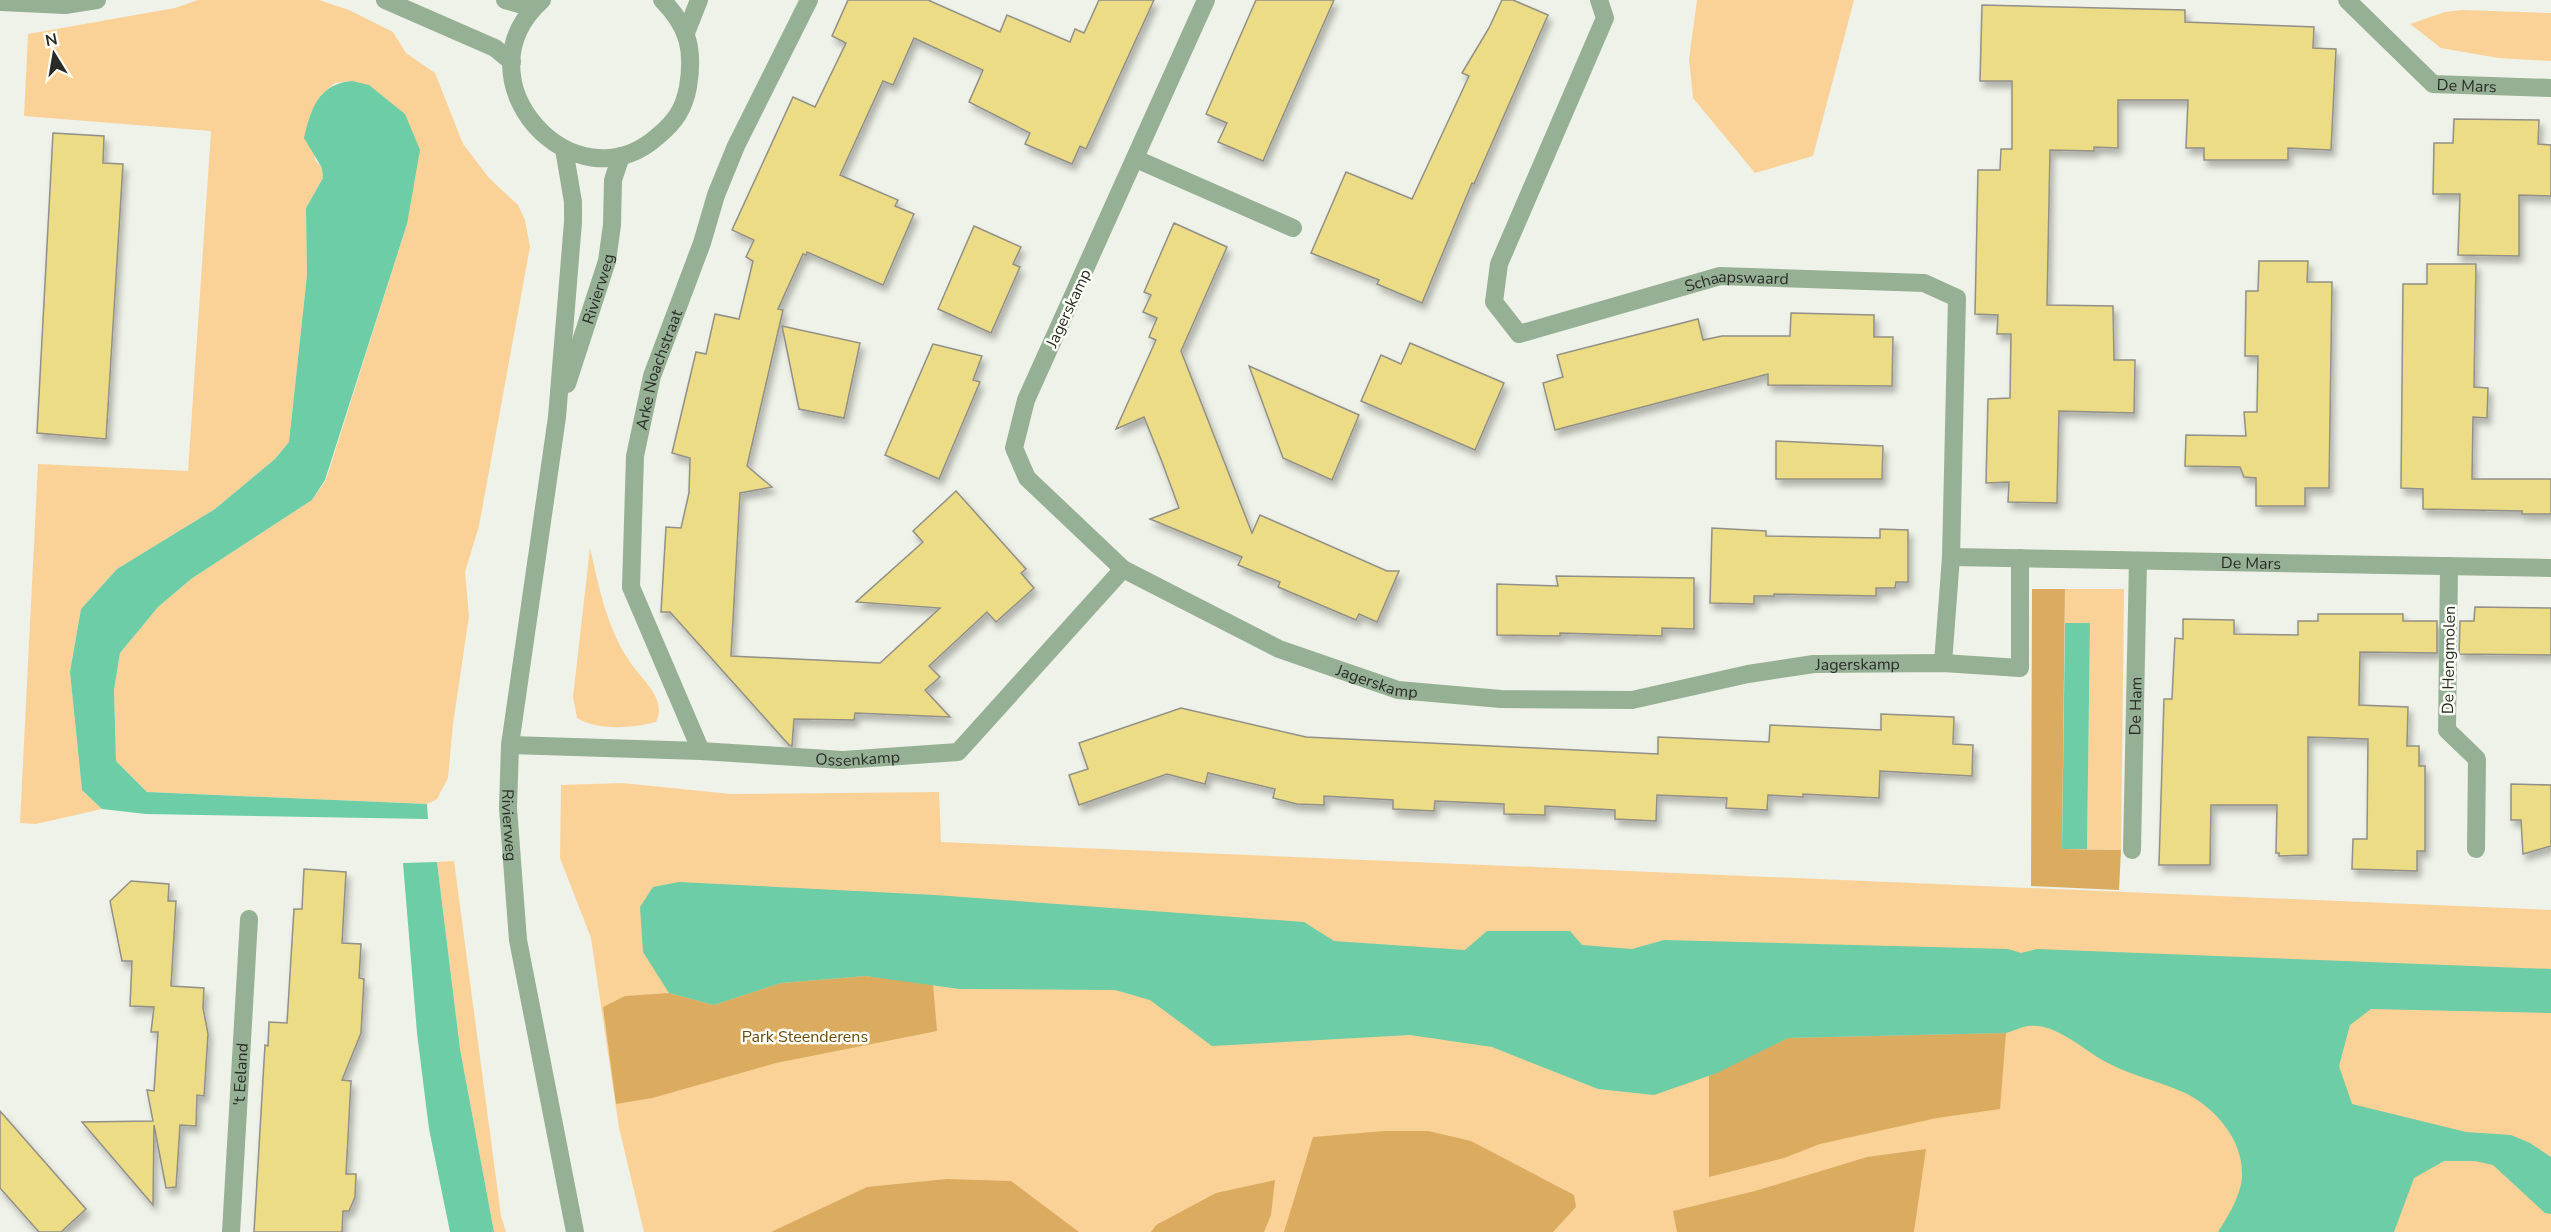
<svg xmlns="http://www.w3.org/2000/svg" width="2551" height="1232" viewBox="0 0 2551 1232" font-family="'Nunito Sans',sans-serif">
<defs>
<filter id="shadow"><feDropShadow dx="3.5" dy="6" stdDeviation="3" flood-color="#0004"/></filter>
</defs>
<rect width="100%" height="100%" fill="#eff2e8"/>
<g fill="#fad298">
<polygon points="198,0 319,0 349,10 393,32 406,53 435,73 463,144 489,178 518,205 525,220 530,247 479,526 465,572 469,616 453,724 448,778 437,799 427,804 147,792 116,761 114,690 120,653 158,607 191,579 312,500 326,480 407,224 352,81 335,83 322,94 309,119 315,160 322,168 323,178 306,208 307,275 289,442 275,459 215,509 117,569 81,609 70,672 82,790 102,809 36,824 20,823 38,464 188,471 211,131 24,116 28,34 175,8"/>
<polygon points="1697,0 1854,0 1813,156 1755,173 1693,98 1689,59"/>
<polygon points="2462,10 2551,13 2551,61 2498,58 2441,48 2410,24 2445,12"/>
<path d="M590 548C599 587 607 629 630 662 642 680 668 700 656 722 633 728 597 731 577 718L573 697Z"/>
<polygon points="2065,589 2124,589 2121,850 2087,849 2090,624 2065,623"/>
<polygon points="622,783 731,794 939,792 941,842 2551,910 2551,1232 644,1232 619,1128 591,938 560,858 561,785"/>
<polygon points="454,861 501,1216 506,1232 494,1232 460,1049 437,862"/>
</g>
<g fill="#dbab60">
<polygon points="2032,589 2065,589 2062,849 2121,850 2119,890 2031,886"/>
<polygon points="865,976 933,984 937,1031 776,1063 652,1098 616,1104 603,1007 625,996 669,993 714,1005 781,983"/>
<polygon points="2006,1033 2000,1109 1937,1118 1820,1144 1784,1158 1709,1177 1709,1076 1788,1038"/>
<polygon points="1384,1131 1428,1131 1471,1141 1574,1195 1576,1207 1553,1232 1284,1232 1313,1137"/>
<polygon points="1926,1149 1914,1232 1677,1232 1673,1211 1755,1191 1867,1157"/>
<polygon points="947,1179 1011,1181 1079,1232 771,1232 867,1187"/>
<polygon points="1275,1180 1271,1215 1264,1232 1151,1232 1156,1225 1216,1193"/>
</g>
<g fill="#6ccda6">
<path d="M352 81 369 85 405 114 420 150 407 224 325 480 312 500 191 579 158 607 120 653 114 690 116 761 147 792 427 804 428 819 146 814 102 809 82 790 70 672 81 609 117 569 215 509 275 459 289 442 307 275 306 208 323 178 322 168 304 138C311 109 318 84 352 81Z"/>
<polygon points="2065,623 2090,623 2087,849 2062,849"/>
<polygon points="437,862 460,1049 494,1232 450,1232 429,1129 417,1033 403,863"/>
<path d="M679 882 935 895 1304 922 1334 941 1465 950 1487 931H1570L1582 945 1632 949 1664 940 2008 949 2021 953 2037 949 2551 969V1013L2371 1009 2350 1025 2339 1066 2352 1104 2466 1132 2511 1135 2530 1143 2551 1157V1214L2545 1213 2493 1165 2475 1161H2444L2414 1178 2394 1232H2218C2228 1217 2243 1192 2242 1173 2242 1137 2213 1106 2183 1092 2159 1081 2133 1076 2110 1064 2085 1052 2057 1022 2028 1026 2021 1027 2013 1031 2006 1033L1788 1038 1717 1073 1654 1095 1598 1089 1492 1047 1410 1035 1212 1046 1150 1000 1115 990 960 989 865 976 781 983 714 1005 669 993 643 952 640 907 653 887Z"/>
</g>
<g fill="#ecdc86" stroke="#929087" stroke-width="1.5" filter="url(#shadow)">
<polygon points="848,0 928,0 1000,32 1007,15 1070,42 1075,29 1084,33 1099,0 1154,0 1086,149 1080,146 1072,164 1025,144 1030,133 969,102 983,70 914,38 893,85 883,81 840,175 898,200 895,206 914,214 883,285 807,252 806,255 803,254 778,309 783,310 747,466 772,487 740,493 731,656 880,663 940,608 856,602 923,542 913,531 956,491 1026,569 1021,573 1034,588 996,622 987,612 929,666 940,677 925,690 950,717 855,713 854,720 794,719 792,746 789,745 670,612 661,612 666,527 681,528 689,493 690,458 672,453 696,352 706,354 715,314 739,319 753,261 746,257 754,240 732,230 793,97 815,107 846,43 832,36"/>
<polygon points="1256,0 1334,0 1263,161 1218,142 1227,123 1206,114"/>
<polygon points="1502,0 1513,0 1548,15 1474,184 1472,183 1422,303 1377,284 1379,280 1311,253 1346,172 1412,199 1469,76 1462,73 1489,28"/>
<polygon points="1982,5 2185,10 2185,22 2314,27 2313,48 2336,49 2331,150 2288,148 2288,160 2204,160 2204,148 2186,148 2188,100 2118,100 2118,148 2094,147 2094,151 2050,150 2047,305 2113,306 2114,360 2135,360 2134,413 2059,411 2057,503 2008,502 2009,482 1986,483 1988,399 2010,398 2011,334 1997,334 1998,315 1975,314 1978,170 2000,170 2001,149 2012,149 2012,81 1980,81"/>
<polygon points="2454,119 2539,120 2538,144 2551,145 2551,196 2519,195 2519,256 2458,255 2460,194 2433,194 2434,143 2453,143"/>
<polygon points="53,133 104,136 103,163 123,164 106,439 37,433"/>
<polygon points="1174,223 1227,247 1181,351 1252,533 1260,515 1387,571 1399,571 1377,622 1359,614 1356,620 1278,587 1280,582 1238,565 1242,557 1150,519 1179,508 1162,462 1144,417 1116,429 1156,340 1149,337 1157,318 1143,312 1151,295 1144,292"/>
<polygon points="974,226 1021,247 1013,264 1020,267 991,333 938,309"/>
<polygon points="2259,261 2308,261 2307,282 2332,282 2329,488 2305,488 2305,506 2256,506 2256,478 2244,477 2240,467 2185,466 2186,435 2246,436 2244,412 2257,412 2258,356 2245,356 2246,291 2258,291"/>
<polygon points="2427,264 2476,264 2474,387 2488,388 2487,418 2473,417 2472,479 2551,479 2551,514 2522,514 2522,511 2423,509 2423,489 2401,488 2403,284 2427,284"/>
<polygon points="1791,313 1874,315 1874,337 1893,337 1892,386 1768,385 1768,374 1555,430 1543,383 1563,377 1557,355 1698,319 1703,340 1722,336 1790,336"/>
<polygon points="782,326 860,343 844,418 799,409"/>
<polygon points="1410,343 1504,383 1475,450 1361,401 1381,355 1401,364"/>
<polygon points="933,344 982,356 973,380 980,382 939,479 885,455"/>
<polygon points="1249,366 1359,415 1332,480 1283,458"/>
<polygon points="1776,441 1883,446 1882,479 1776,479"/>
<polygon points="1712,528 1766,531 1766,536 1880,538 1880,529 1908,530 1908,582 1896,582 1895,588 1876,588 1876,596 1774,594 1774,596 1754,596 1754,604 1710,603"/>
<polygon points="1556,576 1694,578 1694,629 1662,628 1662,636 1560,633 1560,636 1497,635 1497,584 1558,586"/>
<polygon points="2475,607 2551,608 2551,655 2459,654 2460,621 2474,621"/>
<polygon points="2318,614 2403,614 2403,621 2437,621 2437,653 2360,652 2359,705 2408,707 2407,746 2419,746 2419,766 2425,766 2425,851 2417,851 2417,871 2352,869 2353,839 2367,839 2368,739 2308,737 2308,855 2279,856 2279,853 2276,853 2277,805 2211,805 2210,865 2159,865 2164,699 2172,699 2175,638 2183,639 2183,619 2234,620 2234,634 2298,635 2298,621 2318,621"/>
<polygon points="1181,708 1306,737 1658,754 1658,737 1769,742 1770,725 1881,730 1881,714 1954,717 1953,744 1973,745 1972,776 1880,771 1879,798 1803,794 1803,797 1768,795 1767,810 1726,808 1727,798 1657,795 1656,821 1615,819 1615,810 1545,806 1545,815 1504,814 1504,804 1435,801 1434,811 1393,809 1393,800 1324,796 1324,805 1297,804 1273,798 1275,789 1208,773 1205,784 1167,774 1079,805 1069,775 1088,769 1079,743"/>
<polygon points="2511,784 2551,785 2551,846 2523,854 2521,820 2511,820"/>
<polygon points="304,869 346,872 342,943 361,944 359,978 364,979 361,1033 342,1080 351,1081 346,1174 356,1174 355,1197 349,1211 343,1211 342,1232 254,1232 265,1045 268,1046 269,1022 287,1023 294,909 302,909"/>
<polygon points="131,881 169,884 168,901 176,901 171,986 204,988 203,1008 208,1034 204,1096 197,1095 196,1126 180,1125 176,1187 166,1188 154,1125 153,1205 82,1122 153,1121 147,1090 154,1091 158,1032 151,1032 154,1007 130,1006 132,961 122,961 110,901"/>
<polygon points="0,1111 86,1209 61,1232 39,1232 0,1188"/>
</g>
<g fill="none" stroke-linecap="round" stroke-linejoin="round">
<g stroke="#96b095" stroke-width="18">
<polyline points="385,0 495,48 512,62"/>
<polyline points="505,0 533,8"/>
<path d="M542 0C454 79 574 211 658 136 675 122 684 109 688 87 694 51 689 27 662 0"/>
<path id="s1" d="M1206 0 1026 400 1014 448 1027 478 1123 569 1279 649 1398 690 1501 699 1632 700 1748 674 1814 664 1943 663 2020 668V558"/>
<path id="s2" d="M1599 0 1605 18 1499 264 1494 302 1519 334 1720 276 1924 283 1957 298 1951 557 1943 663"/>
<path id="s3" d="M2347 0 2433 84 2551 88"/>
<polyline points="0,2 65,5 97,0"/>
<polyline points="686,33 699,0"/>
<path id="s4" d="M564 149 573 202V222L557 417 510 745 508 808 518 940 575 1232"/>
<polyline points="1136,159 1293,228"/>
<path id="s5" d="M567 384 607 261 612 225 613 180 621 156"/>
<path id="s6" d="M1951 557 2551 568"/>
<polyline points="2449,566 2447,730 2477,759 2476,849"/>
<path id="s7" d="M510 745 701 751 843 760 958 752 1123 569"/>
<path id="s8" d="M701 751 631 587 635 456 652 376 702 243 716 195 736 146 809 0"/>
<path id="s9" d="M2132 850 2138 561"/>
<path id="s10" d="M231 1232 249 919"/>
</g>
</g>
<g text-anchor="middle" stroke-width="5" stroke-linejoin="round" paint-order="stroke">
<g font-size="16" fill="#2a2b27" stroke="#fcfff5">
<text dy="6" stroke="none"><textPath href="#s3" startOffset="154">De Mars</textPath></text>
<text dy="6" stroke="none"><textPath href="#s2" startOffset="591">Schaapswaard</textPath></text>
<text dy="6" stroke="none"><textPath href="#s5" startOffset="100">Rivierweg</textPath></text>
<text transform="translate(1068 308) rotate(-65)" y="6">Jagerskamp</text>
<text dy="6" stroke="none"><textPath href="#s8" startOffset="399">Arke Noachstraat</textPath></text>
<text dy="6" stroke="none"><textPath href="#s6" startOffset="300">De Mars</textPath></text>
<text transform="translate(2448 660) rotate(-89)" y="6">De Hengmolen</text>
<text dy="6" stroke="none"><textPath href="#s1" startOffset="1418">Jagerskamp</textPath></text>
<text dy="6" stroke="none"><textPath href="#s1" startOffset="932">Jagerskamp</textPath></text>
<text dy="6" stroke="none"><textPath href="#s9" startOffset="144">De Ham</textPath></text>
<text dy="6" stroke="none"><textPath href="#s7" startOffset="348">Ossenkamp</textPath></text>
<text dy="6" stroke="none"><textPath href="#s4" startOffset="681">Rivierweg</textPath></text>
<text dy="6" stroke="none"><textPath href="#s10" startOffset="158">'t Eeland</textPath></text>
</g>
<g font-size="16" fill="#6b4a10" stroke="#fcfff5">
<text x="805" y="1042">Park Steenderens</text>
</g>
</g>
<g transform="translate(54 54) rotate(349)" stroke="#fcfff5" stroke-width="4.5" paint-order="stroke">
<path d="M0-4.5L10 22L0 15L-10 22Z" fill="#2a2b27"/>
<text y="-9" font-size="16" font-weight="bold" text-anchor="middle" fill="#2a2b27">N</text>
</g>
</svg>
